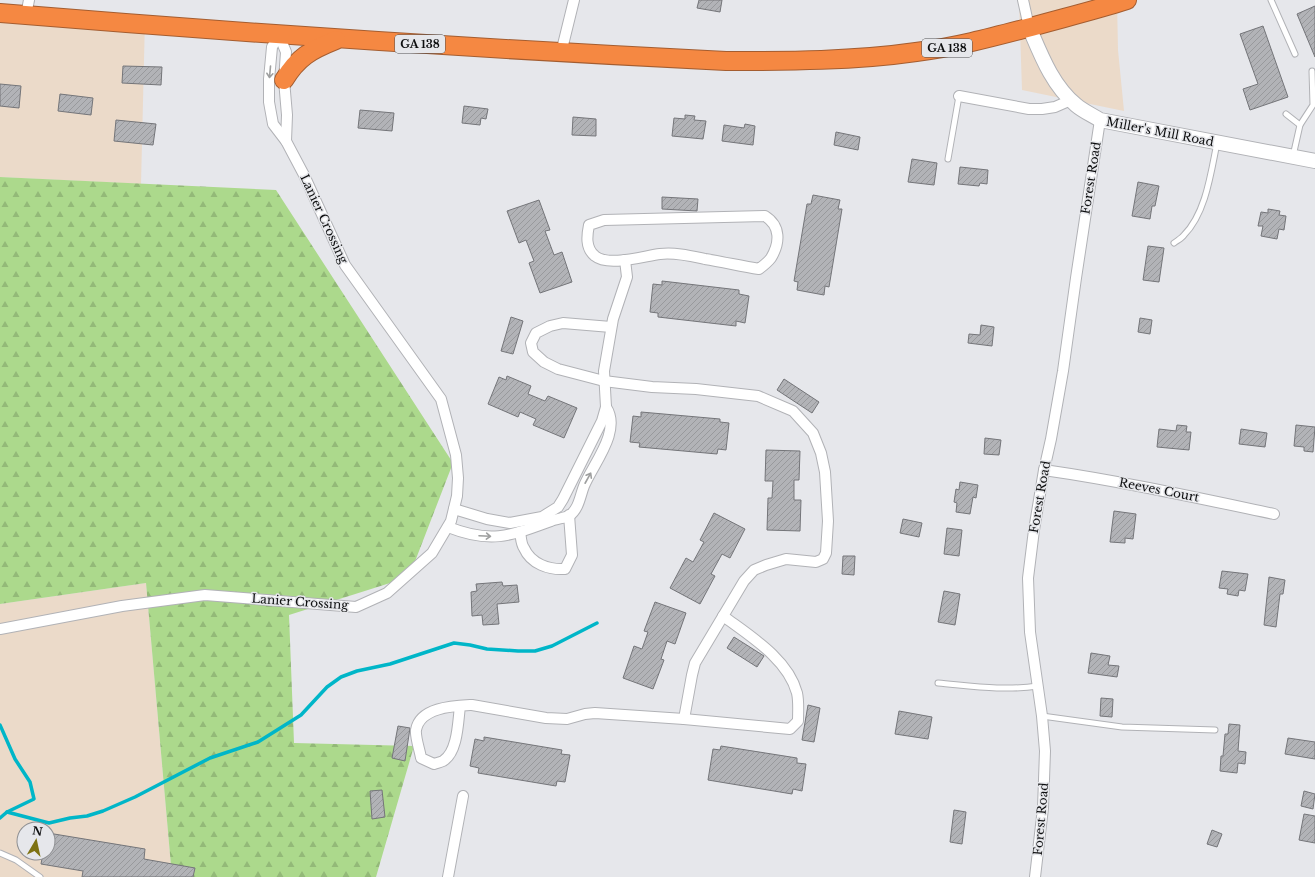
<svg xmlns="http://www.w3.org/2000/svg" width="1315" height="877" viewBox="0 0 1315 877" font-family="'Libre Baskerville',serif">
<defs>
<pattern id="forest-firs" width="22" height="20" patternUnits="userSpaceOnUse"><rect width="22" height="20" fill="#acd98c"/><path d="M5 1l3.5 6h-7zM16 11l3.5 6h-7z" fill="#93b978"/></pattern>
<pattern id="building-hatch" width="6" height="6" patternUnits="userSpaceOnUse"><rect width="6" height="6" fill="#b2b3b7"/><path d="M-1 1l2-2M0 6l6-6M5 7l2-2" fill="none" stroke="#98999c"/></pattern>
</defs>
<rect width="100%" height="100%" fill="#e6e7eb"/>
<g fill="#ebdac9" fill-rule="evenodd">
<polygon points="1019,0 1117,0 1118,50 1124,111 1022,90"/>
<polygon points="0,9 145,19 141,184 0,177"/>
<path d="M146 583 172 877H0V604ZM24 829H48V853H24Z"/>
</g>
<polygon fill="url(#forest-firs)" points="0,177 276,190 453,463 409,577 289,615 294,743 414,746 376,877 172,877 146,583 0,604"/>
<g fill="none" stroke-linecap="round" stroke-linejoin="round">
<g stroke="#00b6c8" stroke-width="3.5">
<polyline points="0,725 15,759 30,782 34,799 7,812 0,818"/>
<polyline points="7,812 49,823 70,818 87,816 103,811 135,797 210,758 258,742 301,715 327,687 341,677 357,671 390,664 454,643 470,645 487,649 518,651 535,651 552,646 597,623"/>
</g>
</g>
<g fill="url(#building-hatch)" stroke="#747579">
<polygon points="699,0 722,0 720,12 697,8"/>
<polygon points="1315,6 1315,57 1297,14"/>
<polygon points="1263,26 1288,97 1250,110 1243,89 1258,84 1240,34"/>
<polygon points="123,66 162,67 161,85 122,83"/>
<polygon points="0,84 21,86 19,108 0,106"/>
<polygon points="60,94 93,98 91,115 58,111"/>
<polygon points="464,106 488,109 486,119 481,118 480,125 462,123"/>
<polygon points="360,110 394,113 392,131 358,128"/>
<polygon points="685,115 695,116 694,120 706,121 703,139 672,136 674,118 685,119"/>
<polygon points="573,117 596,119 596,136 572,135"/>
<polygon points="116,120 156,124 153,145 114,141"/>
<polygon points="745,124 755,126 753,145 722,141 724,125 744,128"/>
<polygon points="836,132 860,137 858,150 834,145"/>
<polygon points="912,159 937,163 934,185 908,182"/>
<polygon points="960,167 988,170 987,184 980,183 979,186 958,184"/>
<polygon points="1138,182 1159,186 1155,206 1152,206 1150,219 1132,216"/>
<polygon points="813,195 840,200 838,209 842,209 829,287 825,286 824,295 797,290 798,282 794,281 807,204 811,204"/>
<polygon points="662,197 698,199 697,211 662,209"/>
<polygon points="539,200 550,230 545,231 554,255 562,252 572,282 540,293 529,263 534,261 526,240 519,243 507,211"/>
<polygon points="1268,209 1280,211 1279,215 1286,216 1284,230 1279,229 1277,239 1261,236 1263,226 1258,226 1261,212 1268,213"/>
<polygon points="1148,246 1164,248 1159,282 1143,280"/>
<polygon points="662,281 739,290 739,294 749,296 745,323 736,321 736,326 658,317 658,313 650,312 653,284 662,285"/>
<polygon points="511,317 523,321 513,354 501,351"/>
<polygon points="1140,318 1152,320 1150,334 1138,332"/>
<polygon points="981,325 994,327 992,346 968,343 969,334 980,335"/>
<polygon points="507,376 531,386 528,394 545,401 548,396 577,408 564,438 533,425 536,419 520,412 518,417 488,404 499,377 506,380"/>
<polygon points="784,379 819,402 812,413 777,390"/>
<polygon points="641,412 720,419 720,422 729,423 726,450 718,449 717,454 639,447 640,443 630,442 633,416 641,417"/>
<polygon points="1177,425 1187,426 1186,432 1191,432 1189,450 1157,447 1159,429 1176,431"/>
<polygon points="1296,425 1315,427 1313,452 1304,451 1304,447 1294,446"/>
<polygon points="1241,429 1267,433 1265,447 1239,444"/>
<polygon points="985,438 1001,440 999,455 984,454"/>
<polygon points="766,450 800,451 799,480 794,480 794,500 801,500 800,531 767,530 768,498 772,498 773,481 765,481"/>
<polygon points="960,482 978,485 976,498 973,497 970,514 956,512 957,503 954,502 956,489 959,490"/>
<polygon points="1114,511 1136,514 1133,539 1125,538 1125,543 1110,542"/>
<polygon points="714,513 745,529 730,558 722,554 711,574 715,576 700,604 670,588 686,558 693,562 704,542 700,540"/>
<polygon points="903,519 922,523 919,537 900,533"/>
<polygon points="947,528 962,530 959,556 944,554"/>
<polygon points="843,556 855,556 854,575 842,574"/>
<polygon points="1222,571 1248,574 1245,591 1239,590 1238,596 1227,594 1228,589 1219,588"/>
<polygon points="1269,577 1285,580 1283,594 1280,594 1276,627 1264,625"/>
<polygon points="502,582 503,586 517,585 519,602 497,604 499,624 483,625 482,615 472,616 471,592 477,591 476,584"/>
<polygon points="944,591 960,594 955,625 938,622"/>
<polygon points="655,602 686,613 675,644 667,641 661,659 664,660 653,689 623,678 634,646 642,649 648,632 644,631"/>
<polygon points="734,637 764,656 757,667 727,648"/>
<polygon points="1091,653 1110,656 1108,665 1119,666 1117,677 1088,673"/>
<polygon points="1101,698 1113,699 1112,717 1100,716"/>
<polygon points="808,705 820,708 814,742 802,740"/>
<polygon points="899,711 932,717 928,739 895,734"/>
<polygon points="1229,724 1240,725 1238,751 1246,752 1245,764 1238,763 1237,773 1220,771 1221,756 1223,756 1225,734 1228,734"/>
<polygon points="398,726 410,728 405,761 392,758"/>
<polygon points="484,737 562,750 561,754 570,755 565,782 557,781 556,786 478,773 479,768 470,766 475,739 484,741"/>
<polygon points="1288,738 1315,742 1315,759 1285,754"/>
<polygon points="721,746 797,758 797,763 806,764 802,791 793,789 792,794 708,780 713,749 720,750"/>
<polygon points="382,790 385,817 372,819 370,791"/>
<polygon points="1304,791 1315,794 1313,809 1301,806"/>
<polygon points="954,810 966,812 962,844 950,842"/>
<polygon points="1304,814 1315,816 1315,843 1299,840"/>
<polygon points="1212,830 1222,834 1217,847 1207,844"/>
<polygon points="48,833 145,849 144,859 195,868 193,877 82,877 83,871 41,864 43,853 48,853"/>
</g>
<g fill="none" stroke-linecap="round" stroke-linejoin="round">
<g stroke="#b1b2b6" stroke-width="7">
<g id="lane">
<polyline points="1271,0 1295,54"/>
<polyline points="1286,114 1300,125"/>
<polyline points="1293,156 1300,125 1313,105 1312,71"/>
<polyline points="948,159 959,96"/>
<path d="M1174 243C1178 240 1182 238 1184 235 1206 213 1211 172 1217 143"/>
<path d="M938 683C972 686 1004 691 1038 686"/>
<polyline points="1042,716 1122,727 1215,730"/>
<polyline points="0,853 16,860 40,877"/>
</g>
</g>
<g stroke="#b1b2b6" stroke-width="12">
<g id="street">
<polyline points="1023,0 1029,27"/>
<polyline points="26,15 29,0"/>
<polyline points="279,35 286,52 284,80 287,115 286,141"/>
<polyline points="561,53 574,0"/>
<polyline points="959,96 1029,109 1042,109 1055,107 1071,100"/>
<path d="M765 216C781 226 780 243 771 258 768 262 763 266 759 269 741 266 723 262 705 259 691 256 675 252 660 254 644 256 608 267 595 256 585 248 587 235 589 225L604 220Z"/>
<polyline points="611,327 563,323 550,326 536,333 531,343 533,352 544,362 558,369 604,381 652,387 696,389 758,396 793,411 813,433 821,453 825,472 828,521 826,553 823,559 816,562 786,559 766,565 754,570 744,581 695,663 692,675 684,719"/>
<path d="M1044 470C1121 481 1198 498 1274 514"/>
<polyline points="454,509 487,519 510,523 542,517 558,507 563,499 602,421 606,407 604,371 613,319 627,277 625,260"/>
<path d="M448 527C491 544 510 536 551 521 556 519 564 518 569 516 579 509 580 496 584 486 593 464 622 431 606 407"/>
<path d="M520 532C521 537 521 544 524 548 531 564 549 570 565 569L572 555 569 515"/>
<polyline points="0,629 122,606 205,595 356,607 387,593 432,553 451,521 457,496 458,478 456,455 441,399 345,265 304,175 286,141 273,124 269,102 269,79 272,47 279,35"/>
<path d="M460 706C458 721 458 752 443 761 441 762 437 763 434 764L421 758C420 751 415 737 416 730 420 707 454 706 472 705L546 718 567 719 585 714 595 713 684 719 790 729 798 721C798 712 799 702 797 693 788 659 750 636 723 616"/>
<polyline points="448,877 463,796"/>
<polyline points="1035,877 1043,808 1045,751 1042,716 1030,632 1028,578 1034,530 1044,470 1051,439 1063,371 1076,278 1100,120"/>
</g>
</g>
<g stroke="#b1b2b6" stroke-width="16">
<path id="secondary" d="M1029 27C1041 55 1052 85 1076 105 1083 111 1092 115 1100 120L1315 161"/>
</g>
<g stroke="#a45d30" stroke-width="20">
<g id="highway">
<path d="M0 13C242 33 484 49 726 61 789 61 854 61 916 52 956 47 993 37 1031 27 1063 18 1096 10 1127 0"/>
<path d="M284 80C298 57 311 50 336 40"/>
</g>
</g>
<use href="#lane" stroke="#fff" stroke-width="5"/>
<use href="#street" stroke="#fff" stroke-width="10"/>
<use href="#secondary" stroke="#fff" stroke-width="14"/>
<use href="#highway" stroke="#f58842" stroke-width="18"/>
</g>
<defs><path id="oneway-shaft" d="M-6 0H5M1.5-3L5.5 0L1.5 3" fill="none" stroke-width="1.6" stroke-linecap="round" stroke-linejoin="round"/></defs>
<g stroke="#9e9f9f">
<use href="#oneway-shaft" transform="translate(270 72) rotate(95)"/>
<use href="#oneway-shaft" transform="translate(588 478) rotate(-61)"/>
<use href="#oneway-shaft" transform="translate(485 536) rotate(3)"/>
</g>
<g text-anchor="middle" stroke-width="3" stroke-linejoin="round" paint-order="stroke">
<g fill="#e6e7eb" stroke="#4e4f51" stroke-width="1">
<rect x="395" y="35" width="50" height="18" rx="3"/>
<rect x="922" y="39" width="50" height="18" rx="3"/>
</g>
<g font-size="11" font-weight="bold" fill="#0d0e0f">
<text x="420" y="48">GA 138</text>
<text x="947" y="52">GA 138</text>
</g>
<g font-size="12" fill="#0d0e0f" stroke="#e6e7eb">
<text transform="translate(1160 132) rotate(11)" y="4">Miller's Mill Road</text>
<text transform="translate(1091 178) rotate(-81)" y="4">Forest Road</text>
<text transform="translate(324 219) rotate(65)" y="4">Lanier Crossing</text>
<text transform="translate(1159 490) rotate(11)" y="4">Reeves Court</text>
<text transform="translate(1040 497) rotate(-80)" y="4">Forest Road</text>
<text transform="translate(300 602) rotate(4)" y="4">Lanier Crossing</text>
<text transform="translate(1041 819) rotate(-85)" y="4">Forest Road</text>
</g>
</g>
<g transform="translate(36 841) rotate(9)"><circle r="19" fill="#e6e7eb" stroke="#8f9093"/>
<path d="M0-3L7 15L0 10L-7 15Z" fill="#7e7212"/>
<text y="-6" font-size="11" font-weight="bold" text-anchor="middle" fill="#0d0e0f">N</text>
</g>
</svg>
